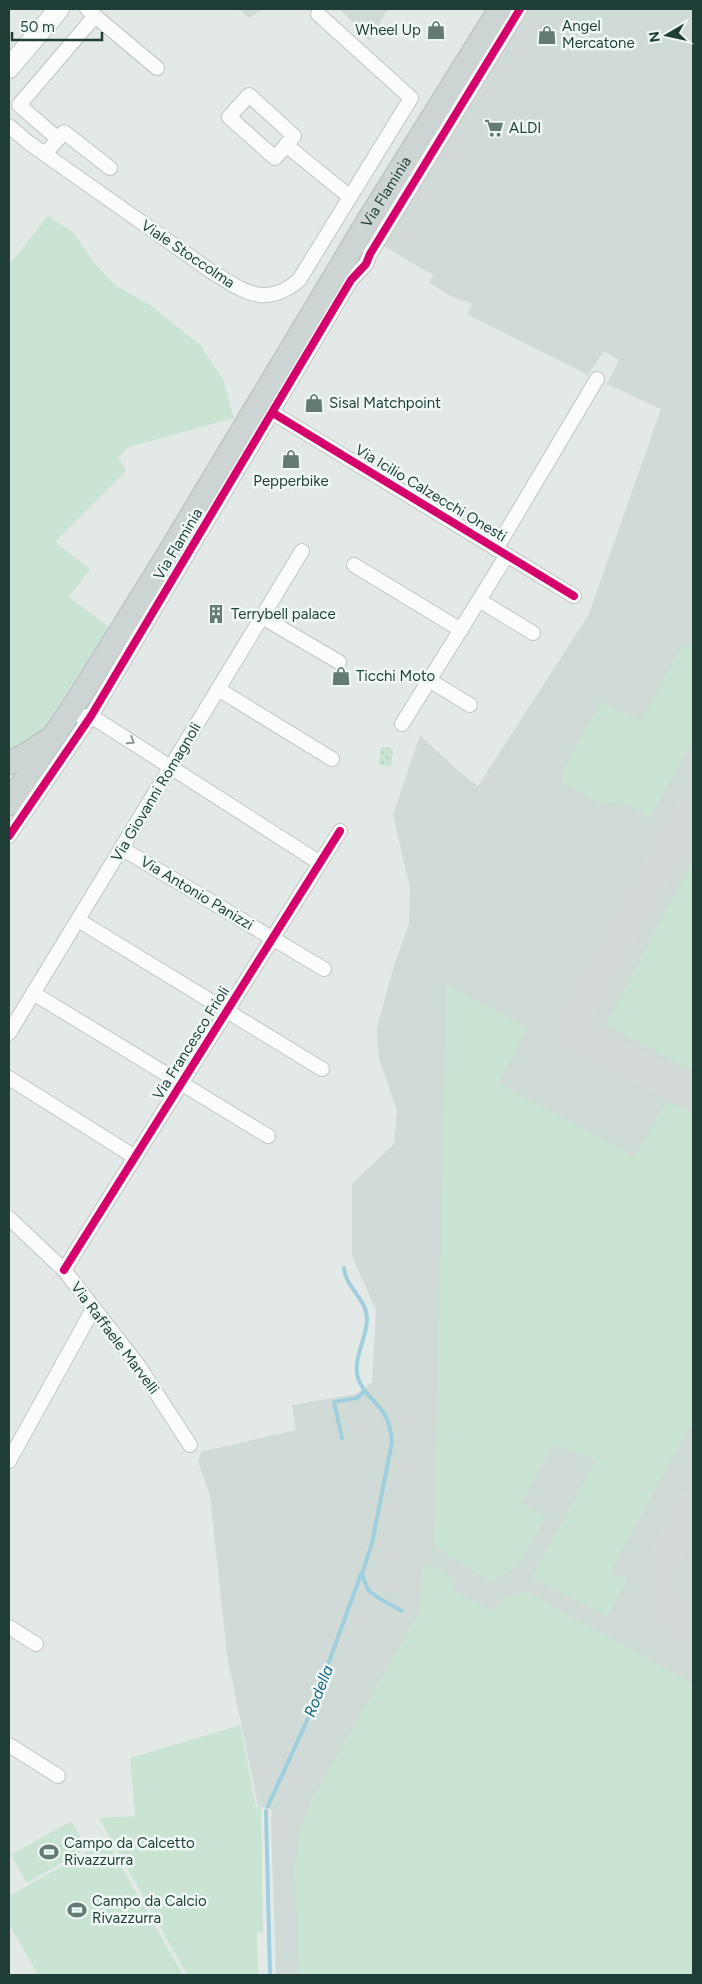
<svg xmlns="http://www.w3.org/2000/svg" width="702" height="1984" viewBox="0 0 702 1984" font-family="Figtree,sans-serif">
<defs>
<pattern id="park-dots" width="8" height="8" patternUnits="userSpaceOnUse" patternTransform="scale(1.25)"><rect width="8" height="8" fill="#cae4d3"/><path d="M2 2h.1M6 6h.1" fill="none" stroke="#adc5b6" stroke-width="1.8" stroke-linecap="round"/></pattern>
</defs>
<rect width="100%" height="100%" fill="#e3e9e6"/>
<g fill="#d0dbd7">
<polygon points="238,9 263,9 249,18"/>
<polygon points="340,9 388,9 369,41"/>
<polygon points="524,9 693,9 693,1975 276,1975 271,1823 272,1810 258,1806 227,1655 210,1496 198,1462 201,1452 296,1430 292,1405 356,1394 372,1382 376,1310 352,1256 352,1184 394,1144 397,1111 379,1058 377,1039 377,1027 394,966 409,924 410,888 393,815 420,735 456,769 478,786 589,614 661,409 607,384 619,360 604,351 588,375 467,314 473,304 450,296 429,282 433,275 382,245"/>
</g>
<g fill="#cae4d3">
<polygon points="48,216 74,233 94,263 115,285 150,305 200,345 223,379 234,418 129,447 118,457 126,471 55,542 90,569 69,597 109,627 44,728 34,740 9,755 9,265"/>
<polygon points="682,645 693,646 693,740 650,817 623,802 602,804 562,782 563,771 600,703 642,720"/>
<polygon points="693,861 693,1072 606,1024"/>
<polygon points="447,985 528,1028 498,1083 635,1157 667,1100 693,1114 693,1421 610,1572 627,1580 607,1616 532,1577 596,1460 553,1444 522,1503 546,1517 518,1565 491,1582 434,1546"/>
<polygon points="431,1565 454,1579 453,1591 492,1611 507,1596 527,1592 693,1684 693,1975 299,1975 295,1870 300,1831 311,1801 420,1611 422,1567"/>
<polygon points="240,1725 256,1807 261,1808 263,1932 257,1933 258,1975 187,1975 99,1818 135,1816 130,1758"/>
<polygon points="71,1821 87,1848 27,1883 11,1855"/>
<polygon points="107,1841 183,1975 38,1975 9,1924 9,1896"/>
</g>
<polygon fill="url(#park-dots)" points="381,747 393,748 391,767 379,765"/>
<g fill="none" stroke-linecap="round" stroke-linejoin="round">
<g stroke="#9fcfdc" stroke-width="4">
<path d="M344 1268C346 1289 367 1298 367 1320 366 1344 347 1366 363 1388"/>
<path d="M364 1390C381 1410 389 1412 392 1442L372 1543 362 1574 368 1590 377 1597 402 1611"/>
<polyline points="342,1438 334,1402 357,1398 365,1391"/>
<polyline points="268,1806 310,1714 361,1574"/>
<polyline points="266,1811 270,1975"/>
</g>
<g stroke="#d4dad8" stroke-width="32">
<polyline points="693,806 568,1029 693,1096"/>
<path d="M693 1506C676 1537 656 1562 665 1598 670 1614 680 1625 693 1633"/>
</g>
<g stroke="#c0c6c3" stroke-width="16">
<g id="street">
<polyline points="95,16 157,68"/>
<path d="M9 126 29 143 212 272C244 291 265 309 299 280L411 98 318 14"/>
<polyline points="58,139 64,132 110,168"/>
<polyline points="286,145 294,136 249,95 229,117 275,158 286,145 350,197"/>
<polyline points="45,154 58,139 19,105 95,16 87,9"/>
<polyline points="273,413 574,596"/>
<polyline points="496,549 597,379"/>
<polyline points="354,565 461,630"/>
<polyline points="479,600 533,633"/>
<polyline points="262,617 339,662"/>
<polyline points="429,680 470,705"/>
<polyline points="218,689 332,759"/>
<polyline points="82,717 91,716 320,863"/>
<polyline points="402,724 507,555"/>
<polyline points="9,836 91,716 351,280 366,264 370,254 520,9"/>
<polyline points="121,848 324,969"/>
<polyline points="78,920 322,1069"/>
<polyline points="33,993 268,1136"/>
<polyline points="9,1033 302,551"/>
<polyline points="9,1078 135,1157"/>
<polyline points="9,1218 64,1270 138,1365 190,1445"/>
<polyline points="64,1270 340,831"/>
<polyline points="9,1461 93,1309"/>
<polyline points="9,1627 36,1644"/>
<polyline points="9,1745 58,1776"/>
</g>
</g>
<g stroke="#bec7c4" stroke-width="22">
<polyline id="secondary" points="9,68 59,9"/>
</g>
<g stroke="#bbc5c3" stroke-width="25">
<g id="primary">
<polyline points="9,763 29,753 46,741"/>
<path id="s1" d="M9 804 84 690 169 553 368 221 500 9"/>
</g>
</g>
<use href="#street" stroke="#fbfcfb" stroke-width="14"/>
<use href="#secondary" stroke="#fbfcfb" stroke-width="20"/>
<use href="#primary" stroke="#ccd5d3" stroke-width="22"/>
<g stroke="#f0f8f5" stroke-width="11">
<g id="cycleway">
<polyline points="273,413 574,596"/>
<polyline points="9,836 91,716 351,280 366,264 370,254 520,9"/>
<polyline points="64,1270 340,831"/>
</g>
</g>
<use href="#cycleway" stroke="#d6006c" stroke-width="8"/>
</g>
<defs><path id="oneway-chevron" d="M-2-3.5L2.5 0L-2 3.5" fill="none" stroke-width="1.6" stroke-linecap="round" stroke-linejoin="round" transform="scale(1.25)"/></defs>
<use stroke="#8d9d9a" href="#oneway-chevron" transform="translate(131 741) rotate(33)"/>
<defs>
<g id="shop-bare" transform="scale(1.5)"><path d="M-5-2.5h2.3a2.7 3.5 0 0 1 5.4 0H5L5.5 6h-11ZM-1.5-2.5h3a1.5 2.3 0 0 0-3 0Z" fill="#647a75" stroke="#f0f8f5" stroke-width="2.5" paint-order="stroke"/></g>
<g id="supermarket-bare" transform="scale(1.5)"><path d="M-6-5.5h2.5l.6 2H6L4.5 2H-2.5L-4.4-4H-6ZM-1.5 3.2a1.3 1.3 0 1 0 .1 0ZM3 3.2a1.3 1.3 0 1 0 .1 0Z" fill="#647a75" stroke="#f0f8f5" stroke-width="2.5" paint-order="stroke"/></g>
<g id="building-bare" transform="scale(1.5)"><path d="M-4-6H4V6H1V3H-1V6H-4ZM-2.5-4.3h1.7v1.8h-1.7ZM.8-4.3h1.7v1.8H.8ZM-2.5-1h1.7V.8h-1.7ZM.8-1h1.7V.8H.8Z" fill="#647a75" stroke="#f0f8f5" stroke-width="2.5" paint-order="stroke"/></g>
<g id="stadium-bare" transform="scale(1.5)"><path d="M0-5a6.5 5 0 1 0 0 10a6.5 5 0 1 0 0-10ZM-3.5-1.8h7v3.6h-7Z" fill="#647a75" stroke="#f0f8f5" stroke-width="2.5" paint-order="stroke"/></g>
</defs>
<g fill-rule="evenodd">
<use href="#shop-bare" x="436" y="30"/>
<use href="#shop-bare" x="547" y="35"/>
<use href="#supermarket-bare" x="494" y="128"/>
<use href="#shop-bare" x="314" y="403"/>
<use href="#shop-bare" x="291" y="459"/>
<use href="#building-bare" x="216" y="614"/>
<use href="#shop-bare" x="341" y="676"/>
<use href="#stadium-bare" x="49" y="1852"/>
<use href="#stadium-bare" x="77" y="1910"/>
</g>
<g text-anchor="middle" stroke-width="5" stroke-linejoin="round" paint-order="stroke">
<g font-size="15" fill="#1f3e38" stroke="#f0f8f5" text-anchor="start">
<text x="562" y="31">Angel<tspan x="562" dy="17">Mercatone</tspan></text>
<text x="421" y="35" text-anchor="end">Wheel Up</text>
<text x="509" y="133">ALDI</text>
<text x="329" y="408">Sisal Matchpoint</text>
<text x="291" y="486" text-anchor="middle">Pepperbike</text>
<text x="231" y="619">Terrybell palace</text>
<text x="356" y="681">Ticchi Moto</text>
<text x="64" y="1848">Campo da Calcetto<tspan x="64" dy="17">Rivazzurra</tspan></text>
<text x="92" y="1906">Campo da Calcio<tspan x="92" dy="17">Rivazzurra</tspan></text>
</g>
<g font-size="15" fill="#1f3e38" stroke="#f0f8f5">
<text dy="5" stroke="none"><textPath href="#s1" startOffset="719">Via Flaminia</textPath></text>
<text transform="translate(188 254) rotate(34)" y="5">Viale Stoccolma</text>
<text transform="translate(431 493) rotate(31)" y="5">Via Icilio Calzecchi Onesti</text>
<text transform="translate(178 544) rotate(-59)" y="5">Via Flaminia</text>
<text transform="translate(156 792) rotate(-59)" y="5">Via Giovanni Romagnoli</text>
<text transform="translate(197 893) rotate(31)" y="5">Via Antonio Panizzi</text>
<text transform="translate(191 1043) rotate(-58)" y="5">Via Francesco Frioli</text>
<text transform="translate(115 1338) rotate(53)" y="5">Via Raffaele Marvelli</text>
</g>
<g font-size="16" font-style="italic" fill="#13657f" stroke="#f0f8f5">
<text transform="translate(318 1691) rotate(-69)" y="6">Rodella</text>
</g>
</g>
<rect width="702" height="1984" fill="none" stroke="#1f3e38" stroke-width="20"/>
<g transform="translate(667 35) rotate(261)" stroke="#f0f8f5" stroke-width="4" paint-order="stroke">
<path d="M0-4L9 19L0 12L-9 19Z" fill="#1f3e38"/>
<text y="-8" font-size="14" font-weight="bold" text-anchor="middle" fill="#1f3e38">N</text>
</g>
<path d="M12 32v8h90v-8" fill="none" stroke="#1f3e38" stroke-width="2.5"/>
<text x="20" y="32" font-size="15" fill="#1f3e38" stroke="#f0f8f5" stroke-width="4" paint-order="stroke">50 m</text>
</svg>
